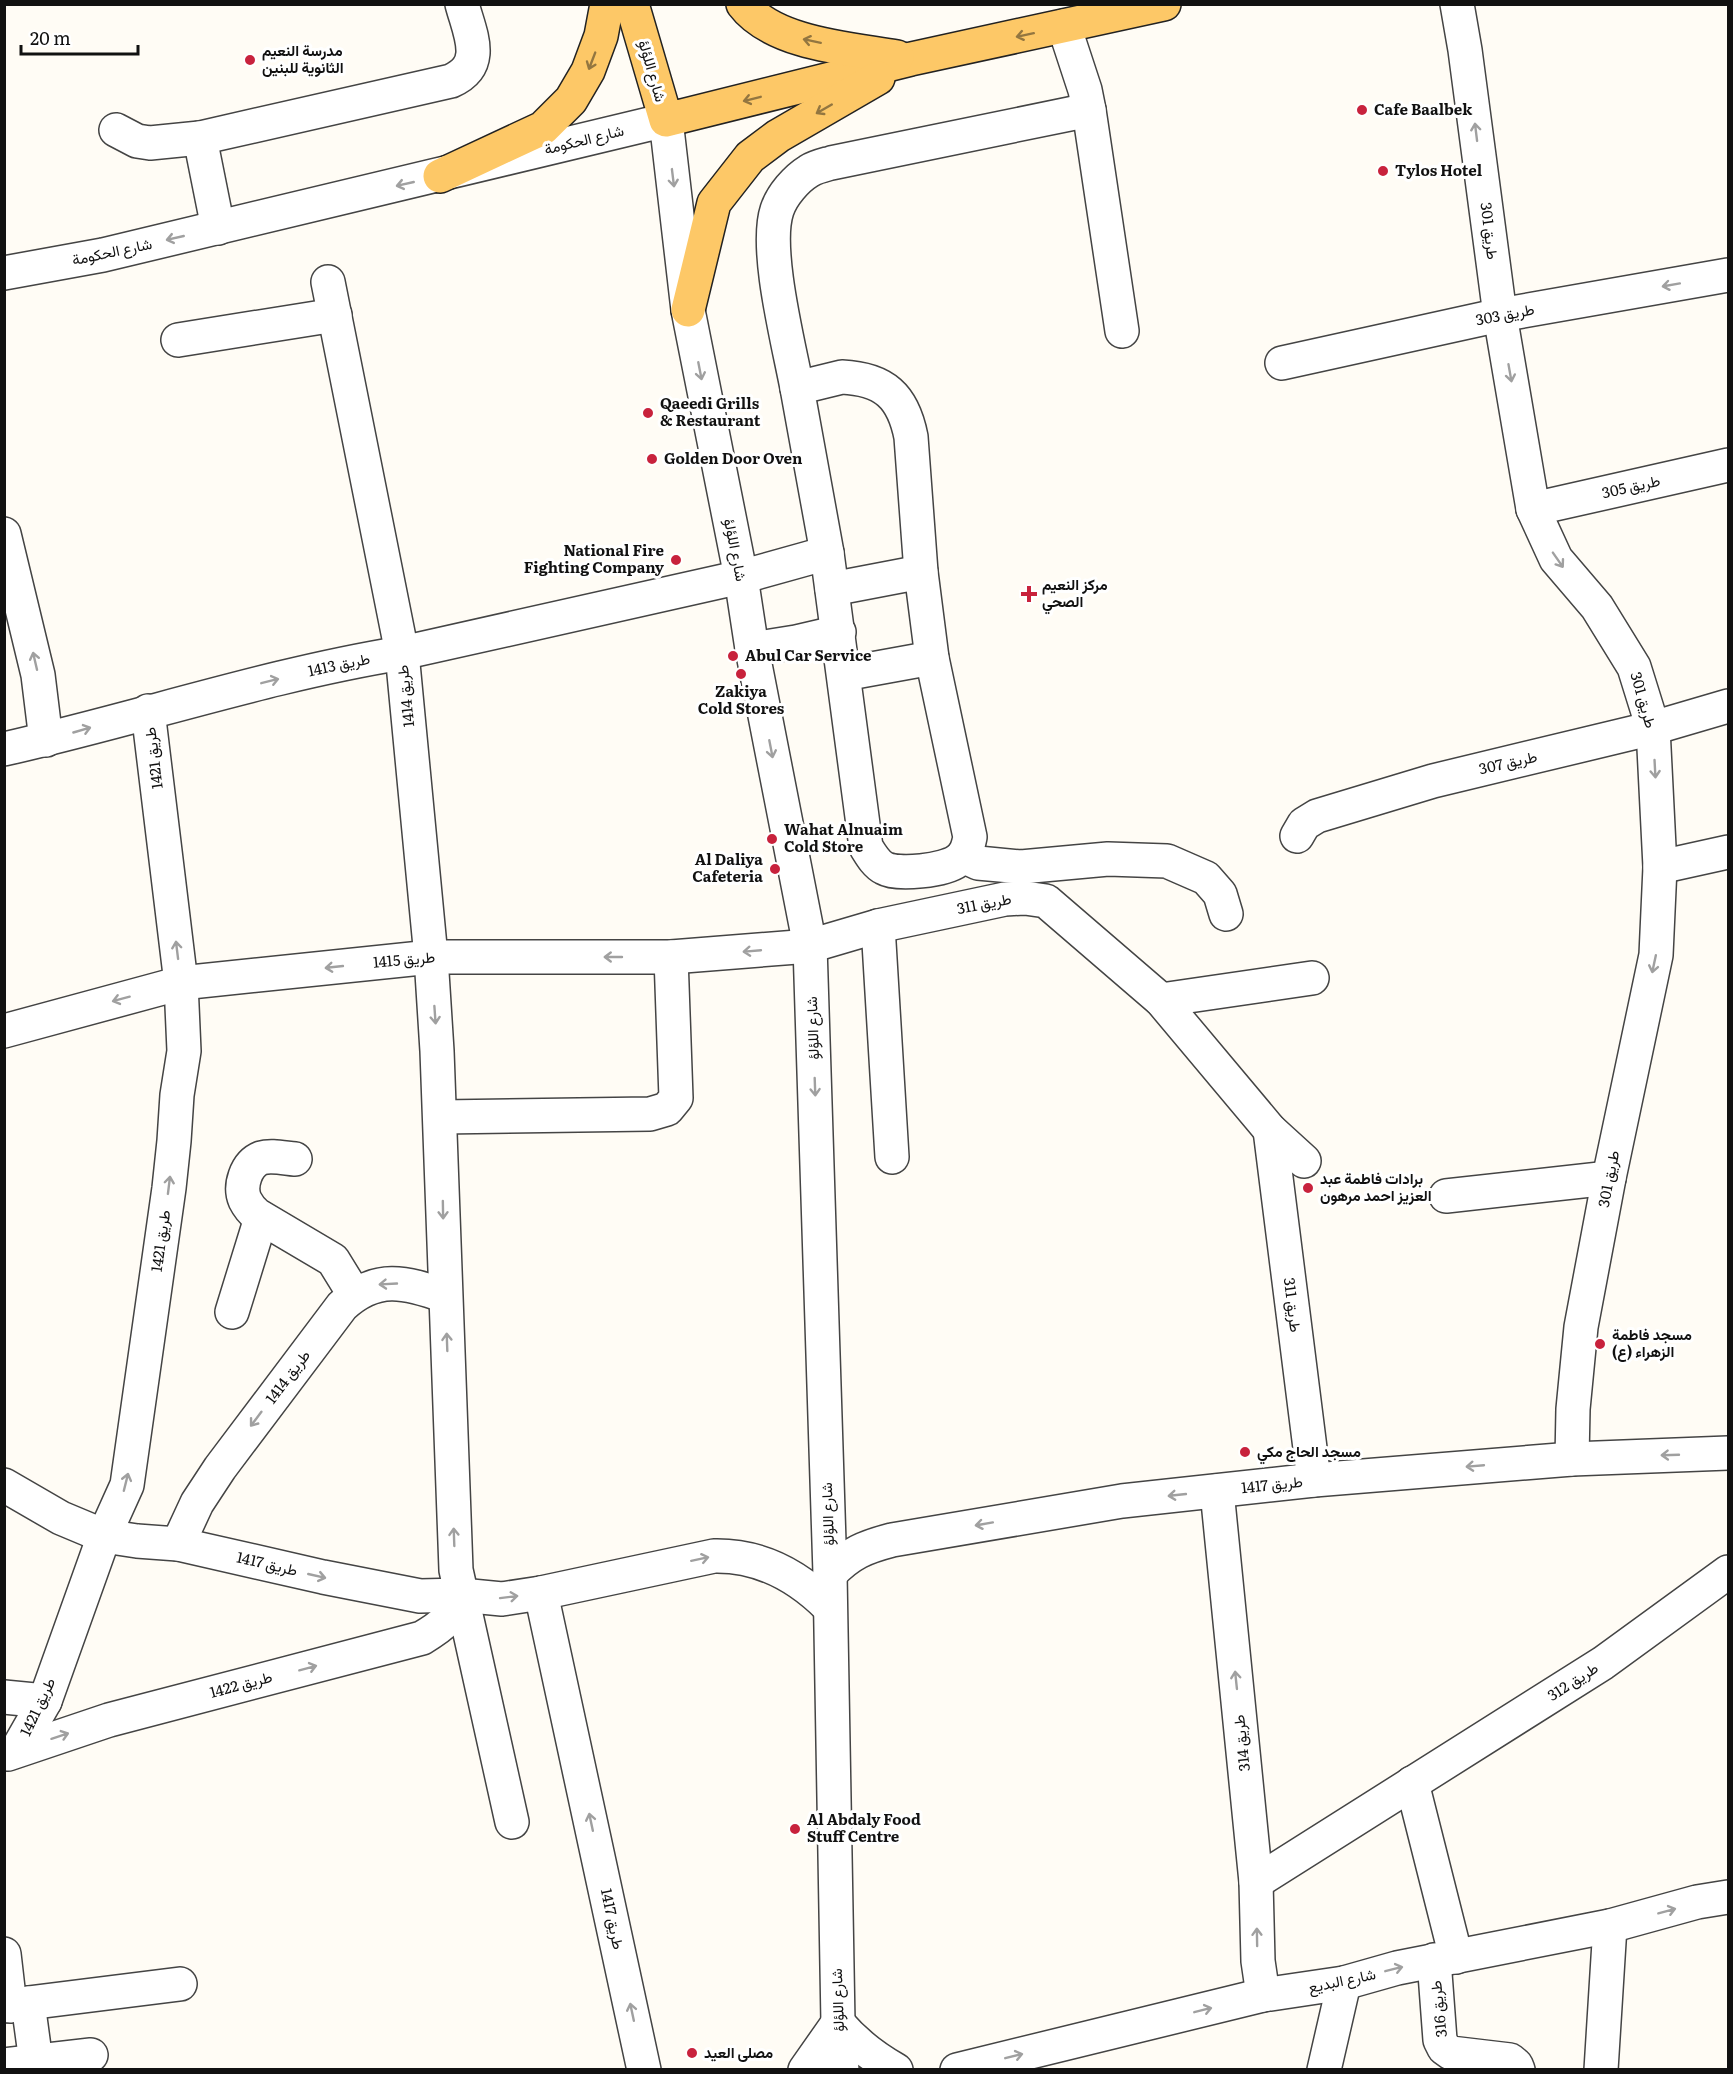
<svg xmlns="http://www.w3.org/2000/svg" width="1733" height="2074" viewBox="0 0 1733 2074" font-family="Literata,Vazirmatn,serif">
<rect width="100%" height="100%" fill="#fffcf5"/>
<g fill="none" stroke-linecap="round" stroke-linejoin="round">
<g stroke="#444" stroke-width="36">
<g id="minor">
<polyline points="1457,4 1465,50 1500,315 1533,509 1556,559 1597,607 1634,667 1653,728 1660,867 1656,955 1609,1178 1581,1327 1573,1409 1572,1459"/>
<polyline points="1064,26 1085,90 1089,110 1122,331"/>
<path d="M116 130 137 141 150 143 200 138 451 81C487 65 470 34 462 4"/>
<polyline points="200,138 218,228"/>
<polyline points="4,273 103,255 666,120 688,310 741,577 752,649 810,946 830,1574 838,2023 842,2070"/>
<polyline points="328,282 402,653 431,957 437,1051 456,1570 512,1822"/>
<polyline points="178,340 335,315"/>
<polyline points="1282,363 1500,315 1728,275"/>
<path d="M842 377C884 379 903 396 911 437L921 572 932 658 970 837C968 847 966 855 957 861 945 870 898 876 884 868 876 864 871 855 866 847L827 553 797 388Z"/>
<path d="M797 388C789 345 764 249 777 210 782 195 796 179 809 171 815 167 824 165 831 163L1089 110"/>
<polyline points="1533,509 1728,465"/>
<polyline points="4,534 38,675 46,740"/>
<polyline points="832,589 921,572"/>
<polyline points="752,649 796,642 839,632"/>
<polyline points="844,674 932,658"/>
<path d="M4 749C137 719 267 675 402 653L741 577 827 553"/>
<polyline points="1297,836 1304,824 1317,816 1433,781 1653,728 1728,706"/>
<polyline points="963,856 978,863 1021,867 1108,859 1167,861 1206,878 1220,894 1226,914"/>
<polyline points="1660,867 1728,852"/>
<polyline points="878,926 892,1157"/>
<polyline points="1161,1000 1312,978"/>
<polyline points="4,1031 181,983 431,957 671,957 810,946 878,926 1005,899 1025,898 1046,901 1161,1000 1270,1130 1304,1161"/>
<polyline points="441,1117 650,1114 667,1109 676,1098 671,957"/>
<polyline points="1270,1130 1314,1480"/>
<path d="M295 1159C284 1158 271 1155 261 1158 246 1164 239 1186 245 1200 248 1206 252 1211 257 1215L333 1260 354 1294"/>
<polyline points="1446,1196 1609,1178"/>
<polyline points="232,1312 261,1218"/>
<path d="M4 1485 61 1518 104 1536 137 1541 178 1544 323 1577 420 1596 461 1595 502 1599 541 1593 714 1556C760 1555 797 1575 829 1607"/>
<polyline points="1217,1491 1256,1882 1258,1961 1263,1995"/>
<path d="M178 1544 197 1503 220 1468 342 1306C376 1274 406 1282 445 1296"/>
<path d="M830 1574C850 1553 865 1547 892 1540L1122 1501 1314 1480 1572 1459 1728 1453"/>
<polyline points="541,1593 644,2070"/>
<polyline points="4,1697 45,1701"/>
<polyline points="17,1750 45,1701 104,1536 127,1485 169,1188 174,1141 177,1095 184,1051 181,983 148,711"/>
<path d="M8 1754 109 1720 422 1638C447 1623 448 1620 461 1595"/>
<polyline points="1412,1783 1456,1957"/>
<polyline points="1256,1882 1603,1663 1728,1572"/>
<polyline points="4,1954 10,2006"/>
<polyline points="1434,1960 1440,2040 1444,2048 1451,2053 1510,2060 1516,2065 1518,2070"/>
<polyline points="28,2003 36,2062"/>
<polyline points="4,2006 180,1984"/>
<polyline points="4,2065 91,2055"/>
<path d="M805 2070 838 2023C855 2043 873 2057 896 2070"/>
<polyline points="957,2070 1263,1995 1344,1983 1397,1968 1610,1926 1697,1902 1728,1897"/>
<polyline points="1324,2070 1344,1983"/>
<polyline points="1601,2070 1610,1926"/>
</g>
</g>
<g stroke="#222" stroke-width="36">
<g id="major">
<polyline points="632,4 666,120 911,59 1164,4"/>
<path d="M743 4C773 44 851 49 897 57"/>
<polyline points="440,176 543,128 571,100 588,71 601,36 607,4"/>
<polyline points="688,310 714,203 750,157 778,136 878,78"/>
</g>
</g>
<use href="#minor" stroke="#fff" stroke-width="33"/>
<use href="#major" stroke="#fdc867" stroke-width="33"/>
</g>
<defs><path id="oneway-shaft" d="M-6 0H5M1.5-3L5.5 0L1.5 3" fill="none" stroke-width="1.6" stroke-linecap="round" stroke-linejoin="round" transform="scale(1.5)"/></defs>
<g stroke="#937640">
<use href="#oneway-shaft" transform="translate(1025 35) rotate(168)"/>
<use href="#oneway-shaft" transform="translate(812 41) rotate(-168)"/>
<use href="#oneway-shaft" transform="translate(592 61) rotate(111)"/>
<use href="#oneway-shaft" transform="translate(752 99) rotate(166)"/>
<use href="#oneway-shaft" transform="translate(824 109) rotate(150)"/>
</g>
<g stroke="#a0a0a0">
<use href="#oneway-shaft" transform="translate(1476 132) rotate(-97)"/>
<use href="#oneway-shaft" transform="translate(673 178) rotate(83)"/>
<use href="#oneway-shaft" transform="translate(405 184) rotate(167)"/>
<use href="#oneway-shaft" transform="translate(175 238) rotate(167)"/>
<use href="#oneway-shaft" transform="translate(1671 285) rotate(170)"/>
<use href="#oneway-shaft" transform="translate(700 371) rotate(79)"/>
<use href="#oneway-shaft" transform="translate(1510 373) rotate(80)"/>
<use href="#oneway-shaft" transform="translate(1558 560) rotate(55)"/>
<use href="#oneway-shaft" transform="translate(35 661) rotate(-103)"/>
<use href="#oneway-shaft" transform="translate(270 681) rotate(-14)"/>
<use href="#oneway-shaft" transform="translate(82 730) rotate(-16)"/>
<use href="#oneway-shaft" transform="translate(771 749) rotate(79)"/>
<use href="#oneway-shaft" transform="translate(1655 769) rotate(87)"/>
<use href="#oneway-shaft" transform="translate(177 950) rotate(-97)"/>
<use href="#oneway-shaft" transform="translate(752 951) rotate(175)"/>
<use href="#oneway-shaft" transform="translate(613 957) rotate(-180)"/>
<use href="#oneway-shaft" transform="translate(1654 964) rotate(102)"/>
<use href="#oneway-shaft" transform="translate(334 967) rotate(174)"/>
<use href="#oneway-shaft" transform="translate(121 999) rotate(165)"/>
<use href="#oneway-shaft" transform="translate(435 1015) rotate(86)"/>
<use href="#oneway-shaft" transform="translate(815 1087) rotate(88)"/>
<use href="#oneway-shaft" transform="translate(169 1185) rotate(-83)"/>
<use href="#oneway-shaft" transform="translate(443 1210) rotate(89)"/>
<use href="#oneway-shaft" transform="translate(388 1284) rotate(177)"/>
<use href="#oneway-shaft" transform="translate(447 1342) rotate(-92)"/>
<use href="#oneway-shaft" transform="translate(256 1419) rotate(127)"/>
<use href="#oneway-shaft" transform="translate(1670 1455) rotate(178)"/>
<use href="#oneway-shaft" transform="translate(1475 1466) rotate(175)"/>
<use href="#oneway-shaft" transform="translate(126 1482) rotate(-76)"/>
<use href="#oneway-shaft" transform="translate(1177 1495) rotate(174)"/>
<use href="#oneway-shaft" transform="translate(984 1524) rotate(170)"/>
<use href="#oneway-shaft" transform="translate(454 1537) rotate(-92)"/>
<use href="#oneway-shaft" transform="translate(700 1559) rotate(-12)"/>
<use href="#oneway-shaft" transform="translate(317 1576) rotate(13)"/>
<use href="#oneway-shaft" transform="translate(509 1597) rotate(-7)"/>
<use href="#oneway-shaft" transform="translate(308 1668) rotate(-15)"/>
<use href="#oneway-shaft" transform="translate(1236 1680) rotate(-96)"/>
<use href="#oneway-shaft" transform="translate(60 1736) rotate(-18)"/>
<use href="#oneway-shaft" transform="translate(591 1822) rotate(-102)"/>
<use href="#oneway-shaft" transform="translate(1667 1911) rotate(-15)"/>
<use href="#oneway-shaft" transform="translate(1257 1937) rotate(-91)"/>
<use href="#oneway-shaft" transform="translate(1394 1969) rotate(-14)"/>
<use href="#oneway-shaft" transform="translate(1203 2010) rotate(-14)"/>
<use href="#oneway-shaft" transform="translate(632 2012) rotate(-102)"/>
<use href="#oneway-shaft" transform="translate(1014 2056) rotate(-14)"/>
</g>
<g fill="#c8223c" stroke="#fff" stroke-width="2">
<circle cx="250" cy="60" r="6"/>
<circle cx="1362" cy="110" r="6"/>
<circle cx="1383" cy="171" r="6"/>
<circle cx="648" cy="413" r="6"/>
<circle cx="652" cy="459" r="6"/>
<circle cx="676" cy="560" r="6"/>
<path d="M1026 585h6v6h6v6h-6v6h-6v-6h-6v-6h6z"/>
<circle cx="733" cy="656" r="6"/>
<circle cx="741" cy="674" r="6"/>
<circle cx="772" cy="839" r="6"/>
<circle cx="775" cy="869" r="6"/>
<circle cx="1308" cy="1188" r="6"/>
<circle cx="1600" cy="1344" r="6"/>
<circle cx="1245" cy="1452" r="6"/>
<circle cx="795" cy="1829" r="6"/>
<circle cx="692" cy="2053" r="6"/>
</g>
<g text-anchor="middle" stroke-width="6" stroke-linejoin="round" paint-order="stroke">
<g font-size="15" font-weight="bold" fill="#111" stroke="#fff" text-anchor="start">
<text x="262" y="56">مدرسة النعيم<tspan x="262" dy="17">الثانوية للبنين</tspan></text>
<text x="1374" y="115">Cafe Baalbek</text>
<text x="1395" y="176">Tylos Hotel</text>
<text x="660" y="409">Qaeedi Grills<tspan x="660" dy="17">&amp; Restaurant</tspan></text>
<text x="664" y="464">Golden Door Oven</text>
<text x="664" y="556" text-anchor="end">National Fire<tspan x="664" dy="17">Fighting Company</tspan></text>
<text x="1042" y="590">مركز النعيم<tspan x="1042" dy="17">الصحي</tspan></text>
<text x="745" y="661">Abul Car Service</text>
<text x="741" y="697" text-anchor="middle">Zakiya<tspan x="741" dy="17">Cold Stores</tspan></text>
<text x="784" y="835">Wahat Alnuaim<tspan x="784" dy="17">Cold Store</tspan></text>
<text x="763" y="865" text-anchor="end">Al Daliya<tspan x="763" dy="17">Cafeteria</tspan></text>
<text x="1320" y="1184">برادات فاطمة عبد<tspan x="1320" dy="17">العزيز احمد مرهون</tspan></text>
<text x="1612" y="1340">مسجد فاطمة<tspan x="1612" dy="17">الزهراء (ع)</tspan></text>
<text x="1257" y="1457">مسجد الحاج مكي</text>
<text x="807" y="1825">Al Abdaly Food<tspan x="807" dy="17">Stuff Centre</tspan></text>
<text x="704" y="2058">مصلى العيد</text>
</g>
<g font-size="15" fill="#111" stroke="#fff">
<text transform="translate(652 71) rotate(74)" y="5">شارع اللؤلؤ</text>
<text transform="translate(584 140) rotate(-14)" y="5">شارع الحكومة</text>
<text transform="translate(1489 231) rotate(83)" y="5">طريق 301</text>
<text transform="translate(112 252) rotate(-12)" y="5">شارع الحكومة</text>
<text transform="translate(1505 315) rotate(-11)" y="5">طريق 303</text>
<text transform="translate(1631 487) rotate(-13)" y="5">طريق 305</text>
<text transform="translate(735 550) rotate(79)" y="5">شارع اللؤلؤ</text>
<text transform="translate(339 665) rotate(-12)" y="5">طريق 1413</text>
<text transform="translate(406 696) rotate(-96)" y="5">طريق 1414</text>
<text transform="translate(1643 700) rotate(74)" y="5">طريق 301</text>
<text transform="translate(154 758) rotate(-97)" y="5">طريق 1421</text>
<text transform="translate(1508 763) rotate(-13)" y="5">طريق 307</text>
<text transform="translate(984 904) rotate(-11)" y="5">طريق 311</text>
<text transform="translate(404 960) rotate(-5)" y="5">طريق 1415</text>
<text transform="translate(813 1028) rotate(-92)" y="5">شارع اللؤلؤ</text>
<text transform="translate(1609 1179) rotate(-79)" y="5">طريق 301</text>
<text transform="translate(161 1241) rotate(-82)" y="5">طريق 1421</text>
<text transform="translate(1292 1305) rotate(83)" y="5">طريق 311</text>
<text transform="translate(288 1377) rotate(-53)" y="5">طريق 1414</text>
<text transform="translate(1272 1485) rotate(-6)" y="5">طريق 1417</text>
<text transform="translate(828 1514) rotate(-92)" y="5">شارع اللؤلؤ</text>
<text transform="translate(267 1564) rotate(13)" y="5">طريق 1417</text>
<text transform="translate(1573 1682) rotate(-33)" y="5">طريق 312</text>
<text transform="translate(241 1685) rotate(-15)" y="5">طريق 1422</text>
<text transform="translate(38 1707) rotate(-65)" y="5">طريق 1421</text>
<text transform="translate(1242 1743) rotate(-96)" y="5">طريق 314</text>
<text transform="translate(612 1919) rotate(78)" y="5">طريق 1417</text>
<text transform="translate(1342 1981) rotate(-12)" y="5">شارع البديع</text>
<text transform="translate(838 2000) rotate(-92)" y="5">شارع اللؤلؤ</text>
<text transform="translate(1439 2009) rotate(-96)" y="5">طريق 316</text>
</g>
</g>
<rect width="1733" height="2074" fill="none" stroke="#111111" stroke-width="12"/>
<path d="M21 45v9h117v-9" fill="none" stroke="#111111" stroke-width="3"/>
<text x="30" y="45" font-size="18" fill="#111111" stroke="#ffffff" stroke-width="4.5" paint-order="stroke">20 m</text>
</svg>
